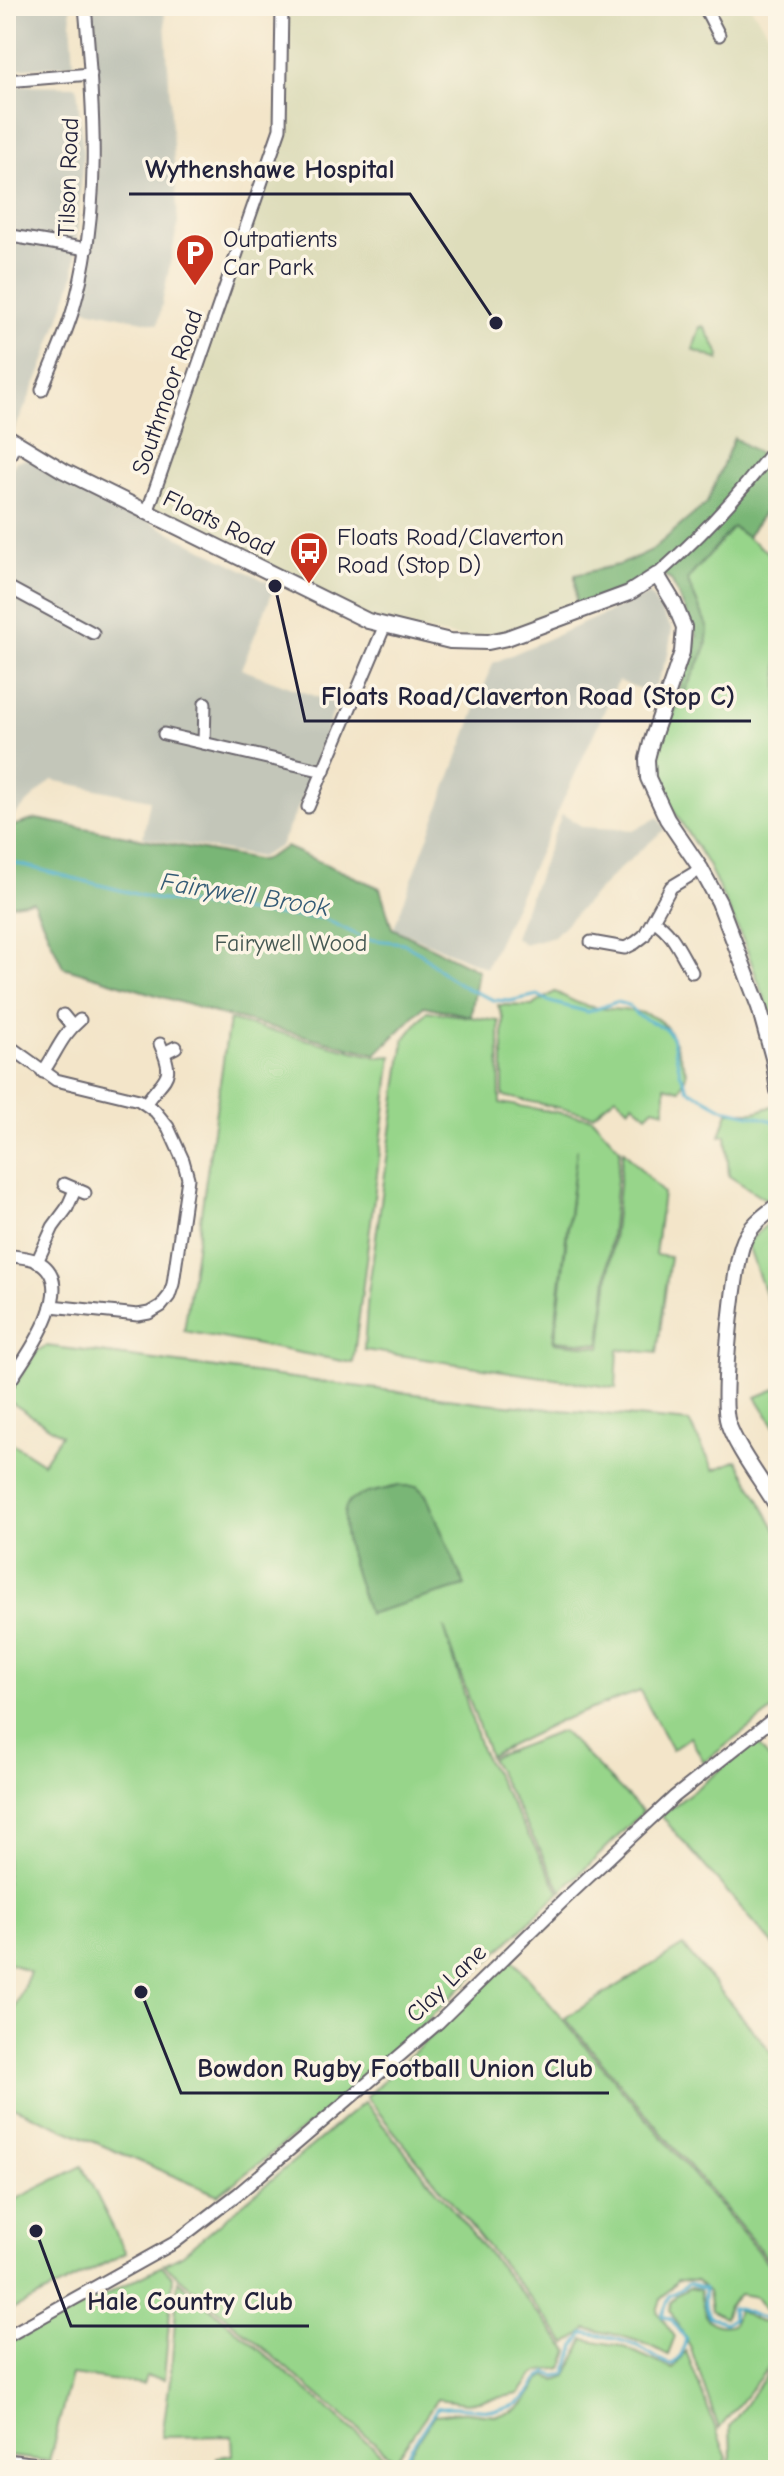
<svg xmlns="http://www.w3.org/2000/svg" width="784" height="2476" viewBox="0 0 784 2476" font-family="'Comic Neue',sans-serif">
<rect width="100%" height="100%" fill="#fcf5e5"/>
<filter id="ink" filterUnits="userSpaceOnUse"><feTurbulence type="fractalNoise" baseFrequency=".0125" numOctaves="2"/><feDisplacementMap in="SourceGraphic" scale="16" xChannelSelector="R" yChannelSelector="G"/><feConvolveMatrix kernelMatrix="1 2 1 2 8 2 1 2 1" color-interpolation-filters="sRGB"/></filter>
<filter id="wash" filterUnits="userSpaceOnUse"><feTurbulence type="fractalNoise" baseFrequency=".006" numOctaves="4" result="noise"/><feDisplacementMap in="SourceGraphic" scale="32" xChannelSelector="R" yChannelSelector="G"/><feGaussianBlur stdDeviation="1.8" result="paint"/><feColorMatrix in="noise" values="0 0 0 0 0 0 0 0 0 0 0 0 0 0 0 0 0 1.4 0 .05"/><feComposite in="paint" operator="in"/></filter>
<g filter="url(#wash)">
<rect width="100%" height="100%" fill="#f3e5c9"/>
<polygon fill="#deddbb" points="282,6 750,6 778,48 778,443 657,575 488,642 368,621 147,513 274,151"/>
<g fill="#c3c6b9">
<polygon points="6,6 70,6 74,64 6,70"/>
<polygon points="90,6 164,6 178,223 158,324 82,308 98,217 97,74"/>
<polygon points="6,85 77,86 83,153 74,276 42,369 14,431 6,424"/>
<polygon points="27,459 275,586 241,669 336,704 305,793 280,846 260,857 143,837 150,800 52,780 6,823 6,479 16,461"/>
<polygon points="650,594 672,629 668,655 653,693 618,681 486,968 394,928 493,663"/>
<polygon points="562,814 583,827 635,830 658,817 665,829 617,871 554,936 524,944 514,937"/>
</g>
<g fill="#97d58a" stroke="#5c7c62" stroke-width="2">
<polygon points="704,326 720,355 719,360 693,350 700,327"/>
<polygon points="733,527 778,560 778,1034 743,940 708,865 654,779 665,732 706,647 708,628 687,580"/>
<path d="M555 992C564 996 574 1002 583 1005 609 1013 647 1004 666 1027 676 1038 679 1059 687 1072L680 1090 665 1086V1111L654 1108 647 1115 633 1103 629 1108 616 1096 593 1115 503 1096V1018L498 1005 532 1006Z"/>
<polygon points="427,1011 499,1021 500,1103 592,1118 620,1149 600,1344 555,1340 577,1149 553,1342 601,1347 623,1150 663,1193 655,1255 670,1257 657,1353 618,1349 616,1388 364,1350 368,1293 404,1040"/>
<polygon points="229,1020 377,1057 392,1056 353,1363 184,1331"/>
<polygon points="773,1106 778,1120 778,1191 768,1201 729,1176 726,1135 720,1136 728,1112 755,1112"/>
<polygon points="778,1214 778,1330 747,1243"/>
<polygon points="46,1346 485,1403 689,1422 714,1470 737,1460 778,1533 778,1706 704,1762 690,1737 672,1750 640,1691 562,1720 489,1756 444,1627 481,1750 560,1892 388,2058 316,2119 218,2195 6,2104 6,2029 30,1972 6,1961 6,1439 43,1463 61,1435 6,1399 37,1351"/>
<polygon points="778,1388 778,1431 756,1397"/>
<polygon points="562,1731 643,1812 562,1891 490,1758"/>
<polygon points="756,1742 778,1770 778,1950 661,1816"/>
<polygon points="683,1946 778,2060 778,2271 565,2018"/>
<path d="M513 1960 778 2275V2309L767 2313 756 2297 739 2294 728 2306 724 2318 711 2310 708 2292 697 2281 677 2280 661 2299 657 2311 675 2337 668 2355C641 2340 617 2334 587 2329L567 2344 366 2097Z"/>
<path d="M364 2102 569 2351 563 2368C533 2373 538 2367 519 2394L467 2403 437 2399 395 2460 164 2264 182 2255Z"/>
<polygon points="82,2166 126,2253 6,2313 6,2204"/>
<polygon points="162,2266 173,2277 164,2379 146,2376 143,2384 71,2375 49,2461 6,2456 6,2345"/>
<polygon points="178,2280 393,2464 390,2470 219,2470 217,2457 233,2455 232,2436 162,2437 171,2373"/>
<path d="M689 2288 699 2290C704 2309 704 2332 733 2324L737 2310 759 2322 778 2323V2355L719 2429 690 2346 670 2311 671 2303 676 2295Z"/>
<path d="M584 2339 621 2346 673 2369 686 2351 727 2458 722 2470H398L435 2415C446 2414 457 2411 467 2412 488 2414 504 2420 522 2405 533 2396 535 2383 546 2376L556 2380 567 2376Z"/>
<polygon points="778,2359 778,2470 726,2470 731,2457 730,2426"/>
</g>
<g fill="#79b676" stroke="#4e6c58" stroke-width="2">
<polygon points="734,438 778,465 778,493 747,537 733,527 687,580 708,628 706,648 665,732 697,636 671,580 652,570 621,590 576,604 575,575 622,564 652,550 707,503"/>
<polygon points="36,819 261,861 286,847 380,888 392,928 478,970 471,1016 424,1006 376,1054 219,1014 63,967 33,901 6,905 6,828"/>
<path d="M398 1486H417L426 1495 465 1586 368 1614C362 1593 331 1515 350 1501 362 1492 384 1490 398 1486Z"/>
</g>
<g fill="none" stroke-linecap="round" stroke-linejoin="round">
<g stroke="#4fb0ce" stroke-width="3">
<polyline points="6,861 155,899 263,914 323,918 365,939 403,943 421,953 444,974 466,988 494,1000 510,1001 538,995 550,1002 588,1012 616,1002 628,1005 637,1015 666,1029 672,1037 680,1072 688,1089 725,1109 774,1121 778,1132"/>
<path d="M396 2470 437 2408C465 2403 490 2417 517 2404 532 2396 531 2383 547 2373L556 2376 566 2374 575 2346 584 2333C602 2335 620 2339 637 2346 649 2352 659 2361 672 2365L681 2356 686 2339 671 2319 662 2316 670 2295 689 2284 704 2289V2304L709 2316 724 2323 732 2319 731 2308C752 2310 753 2320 778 2319"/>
</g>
</g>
</g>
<g filter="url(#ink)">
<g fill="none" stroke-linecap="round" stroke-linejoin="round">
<g stroke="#6b666d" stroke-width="15">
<g id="minor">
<polyline points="704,6 719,35"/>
<polyline points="6,81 91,74"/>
<polyline points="6,235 87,249"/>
<path d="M42 390C52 364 65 337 73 310 102 210 94 108 85 6"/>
<polyline points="6,462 16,443"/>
<polyline points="147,513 280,129 282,6"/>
<path d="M657 575C702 535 743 492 778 443"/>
<polyline points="6,586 93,633"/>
<polyline points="164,734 324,771"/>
<polyline points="204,743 205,703"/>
<polyline points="308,807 385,625"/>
<path d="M653 920C673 932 680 952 692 972"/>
<polyline points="591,942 625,948 635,943 644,936 671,887 701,869"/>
<polyline points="63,1015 72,1026"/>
<polyline points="6,1044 56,1080 139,1100 155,1111 168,1127 183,1160 188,1178 173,1284 169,1296 161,1306 149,1313 138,1315 51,1306"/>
<polyline points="164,1053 176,1047"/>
<path d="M43 1072C57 1052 61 1036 80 1020"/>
<path d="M146 1103C165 1075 176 1080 160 1044"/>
<polyline points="64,1184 85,1193"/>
<path d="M6 1255C16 1257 28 1257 37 1261 83 1284 22 1362 6 1387"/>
<polyline points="37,1262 53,1227 67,1208 75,1190"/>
<polyline points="6,2337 174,2243 239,2193 439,2022 566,1898 674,1797 778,1715"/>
<polyline points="6,2460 87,2470"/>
</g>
</g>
<g stroke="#6b666d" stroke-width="18">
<g id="tertiary">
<polyline points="6,436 64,471 368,621 450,641 488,642 507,638 629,593 657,575 674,603 684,627 682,652 651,743 647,759 648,778 667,819 701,869 719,902 759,1007 773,1058 778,1091"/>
<path d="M778 1205C763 1216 748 1227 742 1246 734 1271 720 1400 728 1423 736 1448 764 1484 778 1508"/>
</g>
</g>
<use href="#minor" stroke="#fff" stroke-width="11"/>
<use href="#tertiary" stroke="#fff" stroke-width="14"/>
</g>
</g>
<defs>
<g id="parking-pin" transform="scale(2)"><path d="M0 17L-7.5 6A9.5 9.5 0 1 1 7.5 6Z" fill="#c8321e" stroke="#fcf5e5"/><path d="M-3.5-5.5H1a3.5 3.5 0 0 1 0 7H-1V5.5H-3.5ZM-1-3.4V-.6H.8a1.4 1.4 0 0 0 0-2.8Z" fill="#fff"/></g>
<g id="bus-pin" transform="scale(2)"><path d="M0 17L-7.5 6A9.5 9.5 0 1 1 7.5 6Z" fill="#c8321e" stroke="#fcf5e5"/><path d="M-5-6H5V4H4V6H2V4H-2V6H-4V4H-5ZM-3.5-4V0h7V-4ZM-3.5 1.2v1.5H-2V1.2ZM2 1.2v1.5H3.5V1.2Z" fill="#fff"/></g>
</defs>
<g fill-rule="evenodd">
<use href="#parking-pin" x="195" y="253"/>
<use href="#bus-pin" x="309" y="551"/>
</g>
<g text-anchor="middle" stroke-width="7" stroke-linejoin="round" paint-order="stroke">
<g font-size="24" fill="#22223b" stroke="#fcf5e5">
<text transform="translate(68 177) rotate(-88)" y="8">Tilson Road</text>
<text transform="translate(167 392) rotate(-71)" y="8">Southmoor Road</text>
<text transform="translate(219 523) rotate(26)" y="8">Floats Road</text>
<text transform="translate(446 1983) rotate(-44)" y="8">Clay Lane</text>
</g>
<g font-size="24" fill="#22223b" stroke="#fcf5e5" text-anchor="start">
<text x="223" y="247">Outpatients<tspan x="223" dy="28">Car Park</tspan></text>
<text x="337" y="545">Floats Road/Claverton<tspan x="337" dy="28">Road (Stop D)</tspan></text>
</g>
<g font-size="24" fill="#455853" stroke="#fcf5e5">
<text x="291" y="951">Fairywell Wood</text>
</g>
<g font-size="26" font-style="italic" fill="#345b76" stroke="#fcf5e5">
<text transform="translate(245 894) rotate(9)" y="9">Fairywell Brook</text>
</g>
</g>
<path fill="none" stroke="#22223b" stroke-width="3" d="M496 323L410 194H129M275 586L305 721H751M141 1992L181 2093H609M36 2231L71 2326H309"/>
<g fill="#22223b" stroke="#fcf5e5" stroke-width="3">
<circle cx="496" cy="323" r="8"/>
<circle cx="275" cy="586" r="8"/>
<circle cx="141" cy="1992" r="8"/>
<circle cx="36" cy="2231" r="8"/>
</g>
<g font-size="26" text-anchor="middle" font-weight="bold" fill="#22223b" stroke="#fcf5e5" stroke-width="7" stroke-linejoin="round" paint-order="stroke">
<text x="270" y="178">Wythenshawe Hospital</text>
<text x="528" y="705">Floats Road/Claverton Road (Stop C)</text>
<text x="395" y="2077">Bowdon Rugby Football Union Club</text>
<text x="190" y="2310">Hale Country Club</text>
</g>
<rect width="784" height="2476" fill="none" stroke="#fcf5e5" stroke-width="32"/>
</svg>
